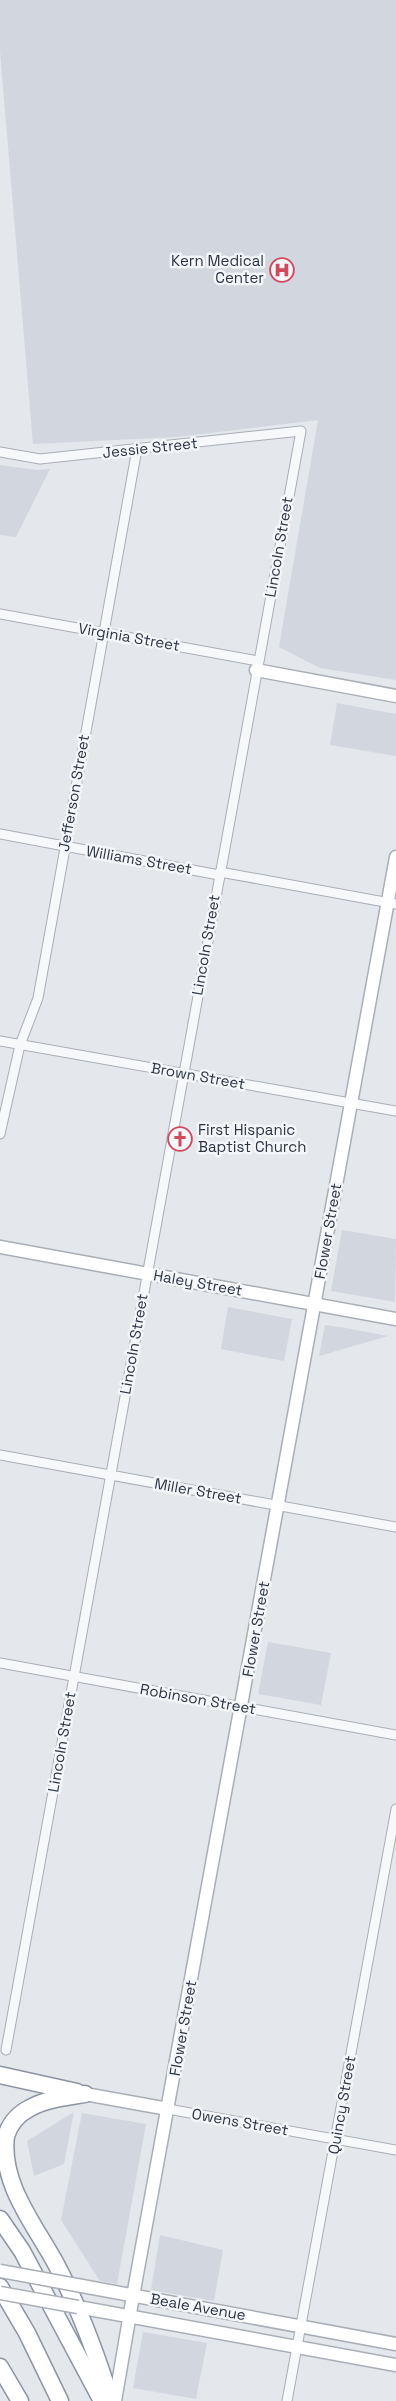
<svg xmlns="http://www.w3.org/2000/svg" width="396" height="2401" viewBox="0 0 396 2401" font-family="'Space Grotesk',sans-serif">
<rect width="100%" height="100%" fill="#e4e7ec"/>
<g fill="#d2d6de">
<polygon points="0,0 396,0 396,680 320,668 279,647 318,420 176,437 33,444 0,51"/>
<polygon points="0,465 37,470 50,469 16,537 0,535"/>
<polygon points="337,703 396,714 396,756 330,745"/>
<polygon points="342,1230 396,1239 395,1302 331,1291"/>
<polygon points="228,1307 292,1319 284,1361 221,1349"/>
<polygon points="325,1325 346,1328 388,1336 319,1356"/>
<polygon points="268,1642 331,1653 321,1705 258,1694"/>
<polygon points="74,2112 64,2164 34,2176 27,2141"/>
<polygon points="82,2113 146,2124 117,2284 100,2281 61,2220"/>
<polygon points="160,2235 223,2250 214,2301 151,2290"/>
<polygon points="143,2332 207,2343 196,2399 133,2388"/>
</g>
<g fill="none" stroke-linecap="round" stroke-linejoin="round">
<g stroke="#a9aeb7" stroke-width="11">
<g id="street">
<polyline points="0,452 40,459 301,431 6,2050"/>
<polyline points="0,614 258,661"/>
<polyline points="0,834 219,875"/>
<polyline points="220,872 396,904"/>
<polyline points="0,1041 396,1111"/>
<polyline points="0,1134 20,1045 38,998 137,449"/>
<polyline points="0,1455 396,1527"/>
<polyline points="0,1663 396,1735"/>
<polyline points="168,2109 396,2150"/>
<polyline points="287,2401 396,1809"/>
</g>
</g>
<g stroke="#a9aeb7" stroke-width="15">
<g id="secondary">
<polyline points="256,670 396,696"/>
<polyline points="0,1247 396,1319"/>
<polyline points="85,2094 168,2109"/>
<polyline points="82,2286 396,2344"/>
<polyline points="78,2307 396,2365"/>
<polyline points="115,2401 133,2296 396,857"/>
</g>
</g>
<g stroke="#8b94a3" stroke-width="19">
<g id="highway">
<polyline points="0,2075 77,2092"/>
<path d="M85 2094C67 2097 46 2099 30 2108 18 2114 10 2123 6 2136 0 2184 35 2225 56 2264 80 2309 96 2353 111 2401"/>
<polyline points="0,2219 22,2251 102,2401"/>
<polyline points="0,2287 27,2333 60,2401"/>
<polyline points="0,2367 20,2401"/>
</g>
</g>
<use href="#street" stroke="#f7f8fa" stroke-width="9"/>
<use href="#secondary" stroke="#fff" stroke-width="12"/>
<use href="#highway" stroke="#fff" stroke-width="16"/>
<g stroke="#a9aeb7" stroke-width="15" stroke-linecap="butt">
<g id="secondary-bridge">
<polyline points="0,2271 82,2286"/>
<polyline points="0,2293 78,2307"/>
</g>
</g>
<use href="#secondary-bridge" stroke="#fff" stroke-width="12"/>
</g>
<defs>
<g id="hospital-ring" transform="scale(1.25)"><circle r="9.5" fill="#f4f6f9" stroke="#d1495b" stroke-width="1.5"/><path d="M-5-5h3v3.5h4V-5h3V5h-3V1.5h-4V5h-3Z" fill="#d1495b"/></g>
<g id="church-ring" transform="scale(1.25)"><circle r="9.5" fill="#f4f6f9" stroke="#d1495b" stroke-width="1.5"/><path d="M-1.2-6h2.4v3.5h3.3v2.4h-3.3V6h-2.4V-.1h-3.3v-2.4h3.3Z" fill="#d1495b"/></g>
</defs>
<g fill-rule="evenodd">
<use href="#hospital-ring" x="282" y="270"/>
<use href="#church-ring" x="180" y="1139"/>
</g>
<g text-anchor="middle" stroke-width="5" stroke-linejoin="round" paint-order="stroke">
<g font-size="15" fill="#2b3445" stroke="#f4f6f9" text-anchor="end">
<text x="264" y="266">Kern Medical<tspan x="264" dy="17">Center</tspan></text>
<text x="198" y="1135" text-anchor="start">First Hispanic<tspan x="198" dy="17">Baptist Church</tspan></text>
</g>
<g font-size="15" fill="#2b3445" stroke="#f4f6f9">
<text transform="translate(150 448) rotate(-6)" y="5">Jessie Street</text>
<text transform="translate(279 547) rotate(-80)" y="5">Lincoln Street</text>
<text transform="translate(129 637) rotate(10)" y="5">Virginia Street</text>
<text transform="translate(74 793) rotate(-80)" y="5">Jefferson Street</text>
<text transform="translate(139 860) rotate(10)" y="5">Williams Street</text>
<text transform="translate(206 945) rotate(-80)" y="5">Lincoln Street</text>
<text transform="translate(198 1076) rotate(10)" y="5">Brown Street</text>
<text transform="translate(328 1231) rotate(-80)" y="5">Flower Street</text>
<text transform="translate(198 1283) rotate(10)" y="5">Haley Street</text>
<text transform="translate(134 1344) rotate(-80)" y="5">Lincoln Street</text>
<text transform="translate(198 1491) rotate(10)" y="5">Miller Street</text>
<text transform="translate(256 1629) rotate(-80)" y="5">Flower Street</text>
<text transform="translate(198 1699) rotate(10)" y="5">Robinson Street</text>
<text transform="translate(62 1742) rotate(-80)" y="5">Lincoln Street</text>
<text transform="translate(183 2028) rotate(-80)" y="5">Flower Street</text>
<text transform="translate(342 2105) rotate(-80)" y="5">Quincy Street</text>
<text transform="translate(240 2122) rotate(10)" y="5">Owens Street</text>
<text transform="translate(198 2307) rotate(10)" y="5">Beale Avenue</text>
</g>
</g>
</svg>
